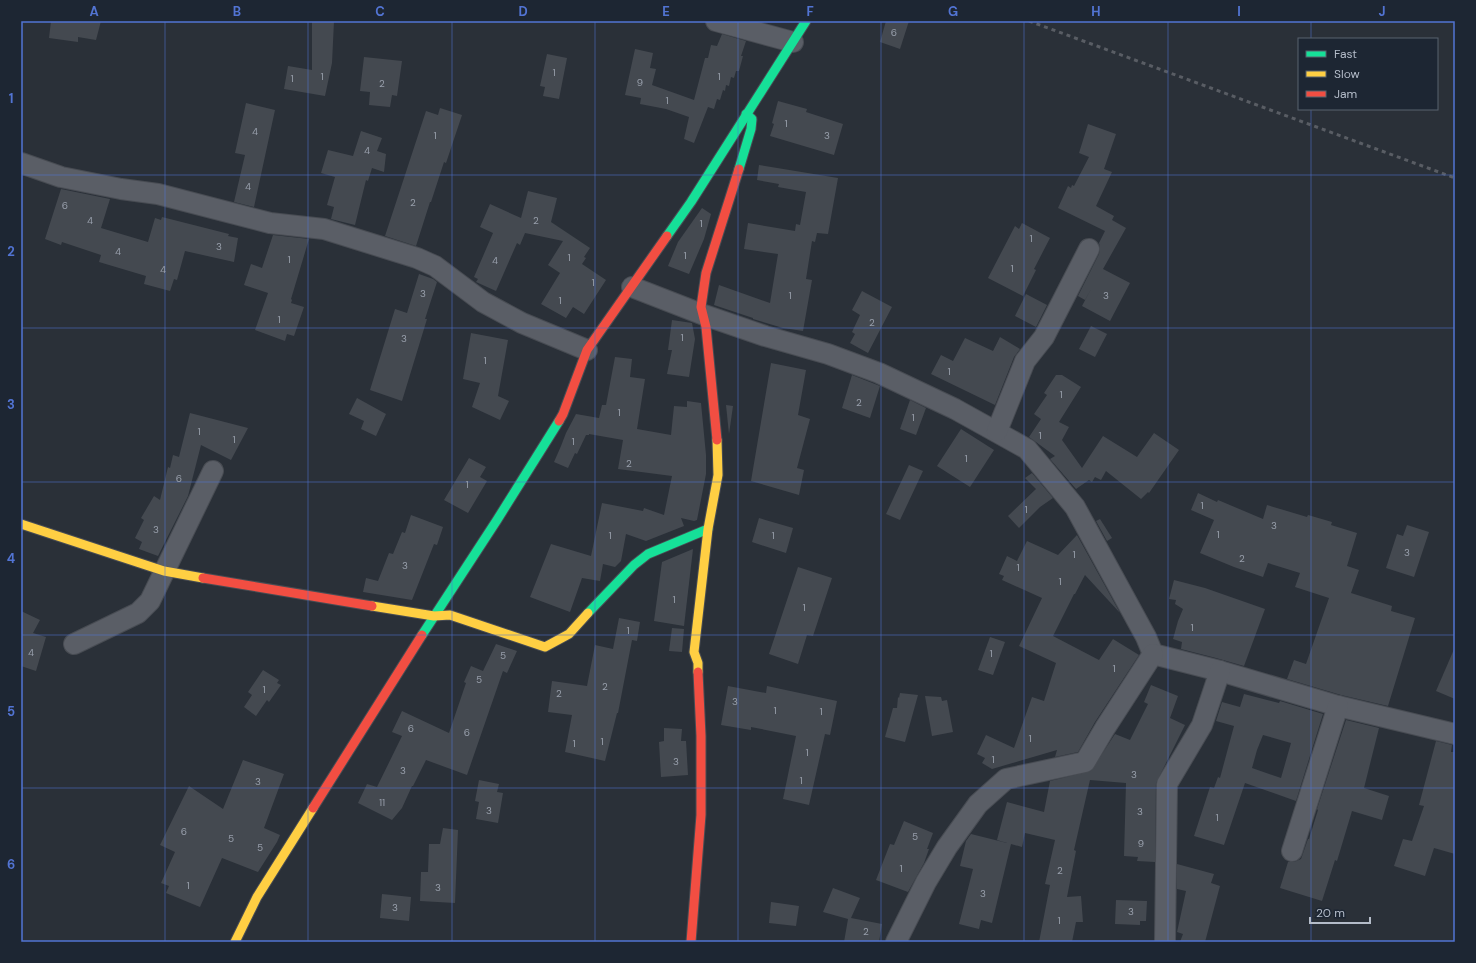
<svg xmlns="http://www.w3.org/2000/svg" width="1476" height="963" viewBox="0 0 1476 963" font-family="'DM Sans',sans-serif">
<rect width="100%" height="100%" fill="#2a3038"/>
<g fill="#444950" fill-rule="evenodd">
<polygon points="51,21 101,21 96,40 78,37 78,42 49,38"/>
<polygon points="312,21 334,21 332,63 325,96 284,89 288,66 312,70"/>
<polygon points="886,21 909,21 900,49 880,42"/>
<polygon points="722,34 746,41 741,56 743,56 739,71 736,71 734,78 731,77 729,86 726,85 725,91 723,90 720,100 717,99 714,109 708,107 694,143 684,139 689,117 666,109 640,104 641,98 625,95 635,49 653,53 650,68 656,69 652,85 694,100 705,58 708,58 711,45 717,46"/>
<polygon points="547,54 567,58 559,99 543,96 545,87 540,86"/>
<polygon points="364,57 402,61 397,96 392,95 390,107 369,105 370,92 360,91"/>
<polygon points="778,101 807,109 806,112 843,124 834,155 770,136 774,124 772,123"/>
<polygon points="246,103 275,110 254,207 234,202 245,155 235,153"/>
<polygon points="440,108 462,115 446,163 444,162 431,202 430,202 416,246 385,236 426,111 438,115"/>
<polygon points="1088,124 1116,134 1104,169 1112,172 1096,206 1114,216 1112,220 1126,228 1103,269 1130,283 1110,321 1082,306 1091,289 1085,300 1078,296 1099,254 1100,248 1099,243 1105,231 1058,208 1068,186 1071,188 1072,185 1074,186 1089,157 1079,153"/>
<polygon points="361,131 382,138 377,151 386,154 384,172 372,168 368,181 366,180 355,225 331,219 334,207 327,205 335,177 321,173 328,150 353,156"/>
<polygon points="759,165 838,178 828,234 817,233 815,242 812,241 806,279 812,280 803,331 783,328 753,319 753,318 714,305 719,285 770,303 778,254 744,249 748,223 795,231 796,224 800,225 806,192 778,187 779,184 757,180"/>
<polygon points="61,189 110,199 101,228 148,242 155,218 161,220 162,217 229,234 228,236 238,238 234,262 185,251 177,280 174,279 170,291 144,284 146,276 99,262 101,255 62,242 61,245 45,239"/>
<polygon points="528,191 557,198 551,222 590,248 584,257 586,258 582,264 606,280 584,314 573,307 566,318 541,304 560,273 548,265 563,241 525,233 520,245 517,243 496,291 476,282 478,279 474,277 493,233 480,227 490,204 521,218"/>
<polygon points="702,208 711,214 704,239 689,274 668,266 678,242"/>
<polygon points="1022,223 1050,238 1034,269 1036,270 1023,296 988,278 1015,226 1019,229"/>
<polygon points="273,235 309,239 291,299 292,300 291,303 304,307 294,336 287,334 285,341 255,330 268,293 244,285 251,264 262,268"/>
<polygon points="419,274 433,279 437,282 425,319 427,319 402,401 370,390 395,309 407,313"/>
<polygon points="862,291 892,307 868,353 850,343 855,334 852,332 860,315 852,310"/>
<polygon points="1026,294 1047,305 1036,327 1015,316"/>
<polygon points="672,320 692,323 695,339 689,377 667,374 672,350 668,350"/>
<polygon points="1091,326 1107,334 1095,357 1079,349"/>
<polygon points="471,333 508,340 498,396 509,401 500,420 472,407 480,383 463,379"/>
<polygon points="1000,337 1020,349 1014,357 995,405 931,374 941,355 953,361 965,338 993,351"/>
<polygon points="615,357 632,359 630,377 645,379 637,429 671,435 674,406 687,407 687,401 701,403 706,455 706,474 697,520 694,521 681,518 684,526 646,541 626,534 621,561 615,567 603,564 600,581 582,578 570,612 530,597 551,544 591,556 602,503 643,511 644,508 664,515 672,476 618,469 623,440 589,434 589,435 586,435 577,454 575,453 568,468 554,462 561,446 566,433 576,414 599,418 602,405 606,405"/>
<polygon points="771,363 806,370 798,415 810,419 797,468 804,470 799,495 751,481"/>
<polygon points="852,375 880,386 870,418 842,408"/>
<polygon points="1056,375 1062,375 1081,387 1059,422 1069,427 1062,440 1082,468 1103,436 1137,457 1154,433 1179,450 1149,493 1148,492 1141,499 1106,471 1101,480 1095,477 1092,482 1089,480 1076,489 1050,459 1055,456 1029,437 1041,419 1034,414 1047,395 1044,393"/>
<polygon points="357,398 386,414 376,436 361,429 364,421 349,414"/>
<polygon points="910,400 926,408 916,435 900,429"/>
<polygon points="726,405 733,406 729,434"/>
<polygon points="190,413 248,428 231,460 201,445 188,496 158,556 139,549 142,542 135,538 144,520 141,518 154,496 160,500 168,467 170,468 173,455 179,457"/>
<polygon points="961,429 994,450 970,487 937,466"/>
<polygon points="469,458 486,467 480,477 487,481 468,513 444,500"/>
<polygon points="909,465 923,471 900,520 886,514"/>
<polygon points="1032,473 1053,498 1040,507 1019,528 1008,516 1036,489 1025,478"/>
<polygon points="1198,493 1217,502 1218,500 1263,519 1267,505 1307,517 1308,515 1332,522 1331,525 1357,533 1347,566 1359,570 1351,593 1392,606 1391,611 1415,618 1388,706 1341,695 1287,679 1294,660 1306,664 1329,598 1295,587 1300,573 1268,563 1263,577 1234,567 1200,553 1214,520 1191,510"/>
<polygon points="411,515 443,527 437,545 434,544 412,600 363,592 366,578 378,581 389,553 393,554 402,532 405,533"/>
<polygon points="759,518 793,528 786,553 752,542"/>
<polygon points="1100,519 1112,538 1107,541 1096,521"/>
<polygon points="1407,525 1429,532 1414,577 1386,568 1397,534 1403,536"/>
<polygon points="1077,535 1120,613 1085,575 1075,594 1074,594 1053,636 1099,660 1113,639 1139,655 1095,722 1078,752 1055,757 1057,750 992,769 982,763 985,758 977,754 986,735 1014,748 1032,697 1044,701 1056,663 1019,646 1042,598 1002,580 1004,576 999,574 1007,556 1017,561 1027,541 1058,555"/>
<polygon points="693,549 684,626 654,621 662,562"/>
<polygon points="798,567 832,578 813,636 807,635 798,664 769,654"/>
<polygon points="1174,580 1205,588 1265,609 1244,666 1216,658 1181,649 1182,642 1173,639 1178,621 1183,609 1175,604 1176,600 1169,599"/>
<polygon points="21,611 40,620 33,633 46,637 36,671 21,666"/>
<polygon points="619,618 640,622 637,641 632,640 618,713 617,713 605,761 565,752 572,715 548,712 552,681 587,686 595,645 613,649"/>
<polygon points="672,628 684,629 682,652 669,651"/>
<polygon points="990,637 1005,642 993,675 978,670"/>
<polygon points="496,644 517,651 507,673 503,671 467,775 426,760 413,786 412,786 402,808 392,820 358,803 367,784 377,787 402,736 392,732 402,711 449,733 466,683 464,682 471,666 483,671"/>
<polygon points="1455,647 1455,699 1436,691"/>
<polygon points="263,670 279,680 277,683 281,685 269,702 267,700 256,716 244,707 252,695 248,692"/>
<polygon points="1151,685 1178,696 1170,718 1185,725 1156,783 1155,862 1137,861 1138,857 1124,856 1126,783 1090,780 1074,850 1076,851 1067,897 1081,896 1083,922 1076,922 1072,942 1039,942 1050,885 1045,884 1055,840 1025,833 1022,847 1011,844 992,923 981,920 979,929 959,924 973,869 960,866 966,841 971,834 1007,843 997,840 1007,802 1044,812 1050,781 1091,771 1115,734 1130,740 1148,704 1144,702"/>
<polygon points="728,686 766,693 767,686 837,701 830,735 825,734 809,805 783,799 796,736 751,727 751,730 721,725"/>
<polygon points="900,693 918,695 905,742 885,737 893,708 897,708 898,697 899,698"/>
<path d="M1244 694 1279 703 1280 701 1323 714 1296 801 1245 783 1224 845 1194 836 1210 787 1214 788 1218 777 1220 778 1234 726 1216 721 1222 702 1240 707ZM1263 735 1291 743 1281 778 1252 768 1257 750Z"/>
<polygon points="925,696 941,697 942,701 947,700 953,732 932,736"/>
<polygon points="1346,720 1379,728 1364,788 1389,796 1382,820 1352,811 1337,861 1335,860 1322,901 1280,888 1288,862 1294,862 1301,859 1308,839 1309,839 1318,810 1317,809"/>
<polygon points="664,728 682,729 681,741 686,741 688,775 661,777 659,742 664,741"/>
<polygon points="1436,741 1452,745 1451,752 1455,752 1455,854 1434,848 1425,876 1394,866 1403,839 1412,841 1424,806 1419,805"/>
<polygon points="243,760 284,774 264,828 280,835 277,842 258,872 222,858 200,907 166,893 169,886 161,883 175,852 160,845 189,786 223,809"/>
<polygon points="479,780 499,784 497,792 503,793 498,823 476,819 479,802 475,801"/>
<polygon points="904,821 933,833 927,849 929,849 924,863 908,892 876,880 890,844 894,845"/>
<polygon points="443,828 458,830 455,903 420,901 421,872 428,872 429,844 440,844"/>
<polygon points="1177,864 1214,874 1211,883 1220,886 1205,942 1180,942 1183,934 1177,932 1186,891 1177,889"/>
<polygon points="833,888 860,898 851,918 882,924 879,942 844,942 848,919 823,912"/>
<polygon points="382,894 411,897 409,921 380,918"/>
<polygon points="1116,900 1147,901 1146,921 1140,921 1140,925 1115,924"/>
<polygon points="771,902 799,906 796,926 769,923"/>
</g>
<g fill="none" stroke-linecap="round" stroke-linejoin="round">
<g stroke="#484c53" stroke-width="22">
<g id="street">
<polyline points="716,21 793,42"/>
<polyline points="21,163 61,177 121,189 158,194 270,223 324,229 417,258 435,266 483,302 522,323 587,350"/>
<polyline points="632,287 704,315 765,336 828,354 879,373 955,409 1027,449 1075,507 1146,637 1153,654"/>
<polyline points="997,431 1025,361 1044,337 1089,249"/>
<polyline points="74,644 138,613 150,601 213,471"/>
<polyline points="1153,654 1220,671 1338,706 1455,734"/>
<polyline points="1292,851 1338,706"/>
<polyline points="896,942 926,882 947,847 978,804 1006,779 1085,762 1105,728 1153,654"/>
<polyline points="1165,942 1167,784 1202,725 1220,671"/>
</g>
</g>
<g stroke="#484c53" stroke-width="11">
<g id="fast">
<polyline points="739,169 751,129 752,119 746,114"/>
<polyline points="667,236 691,202 806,21"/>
<polyline points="588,613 634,565 648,554 708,529"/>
<polyline points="422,635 497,520 559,421"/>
</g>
</g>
<g stroke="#484c53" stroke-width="11">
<g id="slow">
<polyline points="21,524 164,571 203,578"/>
<polyline points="372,606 434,616 450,615 545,647 569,634 588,613"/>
<polyline points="698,672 698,663 694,652 708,529 718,475 717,440"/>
<polyline points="235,942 257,897 313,808"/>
</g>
</g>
<g stroke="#484c53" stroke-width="11">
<g id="jam">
<polyline points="559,421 563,414 587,350 667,236"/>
<polyline points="717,440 706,327 701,307 706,273 739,169"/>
<polyline points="203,578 372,606"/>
<polyline points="313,808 422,635"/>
<polyline points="691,942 701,815 701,736 698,672"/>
</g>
</g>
<use href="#street" stroke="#5a5e66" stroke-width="20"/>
<use href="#fast" stroke="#16e098" stroke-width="9"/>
<use href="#slow" stroke="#ffcf43" stroke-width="9"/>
<use href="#jam" stroke="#f24e42" stroke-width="9"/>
<polyline stroke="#595d64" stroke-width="3" stroke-dasharray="4 4" stroke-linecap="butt" points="1029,21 1455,178"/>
</g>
<path fill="none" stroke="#5274d3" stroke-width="1" stroke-opacity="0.55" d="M165 21V942M308 21V942M452 21V942M595 21V942M738 21V942M881 21V942M1024 21V942M1168 21V942M1311 21V39M1311 109V942M21 175H1455M21 328H1455M21 482H1455M21 635H1455M21 788H1455"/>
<g text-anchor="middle" stroke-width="4" stroke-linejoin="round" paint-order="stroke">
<g font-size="10" fill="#989fab">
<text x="894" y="36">6</text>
<text x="554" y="76">1</text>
<text x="322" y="80">1</text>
<text x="719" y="80">1</text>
<text x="292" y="82">1</text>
<text x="640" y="86">9</text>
<text x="382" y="87">2</text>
<text x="667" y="104">1</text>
<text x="786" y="127">1</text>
<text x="255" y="135">4</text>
<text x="435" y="139">1</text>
<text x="827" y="139">3</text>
<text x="367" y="154">4</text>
<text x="248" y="190">4</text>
<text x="413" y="206">2</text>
<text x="65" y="209">6</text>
<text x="90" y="224">4</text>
<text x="536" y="224">2</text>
<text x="701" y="227">1</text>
<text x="1031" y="242">1</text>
<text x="219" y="250">3</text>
<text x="118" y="255">4</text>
<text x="685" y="259">1</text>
<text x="569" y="261">1</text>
<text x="289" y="263">1</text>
<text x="495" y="264">4</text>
<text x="1012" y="272">1</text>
<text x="163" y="273">4</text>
<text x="593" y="286">1</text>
<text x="423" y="297">3</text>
<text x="790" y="299">1</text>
<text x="1106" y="299">3</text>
<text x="560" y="304">1</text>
<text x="279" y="323">1</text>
<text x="872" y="326">2</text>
<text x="682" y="341">1</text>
<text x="404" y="342">3</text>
<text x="485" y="364">1</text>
<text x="949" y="375">1</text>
<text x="1061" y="398">1</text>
<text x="859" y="406">2</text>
<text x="619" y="416">1</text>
<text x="913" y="421">1</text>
<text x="199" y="435">1</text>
<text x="1040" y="439">1</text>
<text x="234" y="443">1</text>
<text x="573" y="445">1</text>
<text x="966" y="462">1</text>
<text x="629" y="467">2</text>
<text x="179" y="482">6</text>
<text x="467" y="488">1</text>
<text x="1202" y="509">1</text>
<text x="1026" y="513">1</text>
<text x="1274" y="529">3</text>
<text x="156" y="533">3</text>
<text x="1218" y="538">1</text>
<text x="610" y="539">1</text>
<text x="773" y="539">1</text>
<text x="1407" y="556">3</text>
<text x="1074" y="558">1</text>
<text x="1242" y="562">2</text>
<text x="405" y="569">3</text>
<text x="1018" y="571">1</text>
<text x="1060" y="585">1</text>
<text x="674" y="603">1</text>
<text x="804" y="611">1</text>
<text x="1192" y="631">1</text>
<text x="628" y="634">1</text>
<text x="31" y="656">4</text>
<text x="991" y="657">1</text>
<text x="503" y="659">5</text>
<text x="1114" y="672">1</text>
<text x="479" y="683">5</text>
<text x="605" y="690">2</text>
<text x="264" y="693">1</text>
<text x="559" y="697">2</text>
<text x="735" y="705">3</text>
<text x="775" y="714">1</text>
<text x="821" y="715">1</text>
<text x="411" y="732">6</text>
<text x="467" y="736">6</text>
<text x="1030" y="742">1</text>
<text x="602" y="745">1</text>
<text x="574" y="747">1</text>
<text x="807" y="756">1</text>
<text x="993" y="763">1</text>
<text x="676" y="765">3</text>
<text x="403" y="774">3</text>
<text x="1134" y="778">3</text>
<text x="801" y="784">1</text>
<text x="258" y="785">3</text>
<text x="382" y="806">11</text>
<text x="489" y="814">3</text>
<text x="1140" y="815">3</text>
<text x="1217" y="821">1</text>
<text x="184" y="835">6</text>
<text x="915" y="840">5</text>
<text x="231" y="842">5</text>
<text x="1141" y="847">9</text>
<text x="260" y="851">5</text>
<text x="901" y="872">1</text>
<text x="1060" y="874">2</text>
<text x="188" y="889">1</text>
<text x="438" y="891">3</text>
<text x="983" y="897">3</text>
<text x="395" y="911">3</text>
<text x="1131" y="915">3</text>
<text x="1059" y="924">1</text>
<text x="866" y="935">2</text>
</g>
</g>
<rect width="1476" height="963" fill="none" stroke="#1d2633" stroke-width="44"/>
<rect x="1298" y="38" width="140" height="72" fill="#1d2633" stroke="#59626f"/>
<rect x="1306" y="51" width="20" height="6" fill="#16e098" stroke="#59626f"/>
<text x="1334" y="58" font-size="12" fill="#b4bcc9">Fast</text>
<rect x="1306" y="71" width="20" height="6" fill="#ffcf43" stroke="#59626f"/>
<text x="1334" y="78" font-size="12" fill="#b4bcc9">Slow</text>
<rect x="1306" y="91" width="20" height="6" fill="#f24e42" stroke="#59626f"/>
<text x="1334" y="98" font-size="12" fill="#b4bcc9">Jam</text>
<path d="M1310 917v6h60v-6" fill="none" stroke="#b4bcc9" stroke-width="2"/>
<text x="1316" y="917" font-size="12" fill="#b4bcc9" stroke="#1d2633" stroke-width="3" paint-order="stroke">20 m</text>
<rect x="22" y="22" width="1432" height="919" fill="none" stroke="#5274d3" stroke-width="1.5"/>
<g font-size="13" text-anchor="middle" font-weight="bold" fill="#5274d3">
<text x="94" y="16">A</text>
<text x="237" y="16">B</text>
<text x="380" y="16">C</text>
<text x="523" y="16">D</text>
<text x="666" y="16">E</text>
<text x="810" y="16">F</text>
<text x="953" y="16">G</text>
<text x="1096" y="16">H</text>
<text x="1239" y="16">I</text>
<text x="1382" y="16">J</text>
<text x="11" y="103">1</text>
<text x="11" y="256">2</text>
<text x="11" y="409">3</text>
<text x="11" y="563">4</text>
<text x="11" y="716">5</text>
<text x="11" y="869">6</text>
</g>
</svg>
